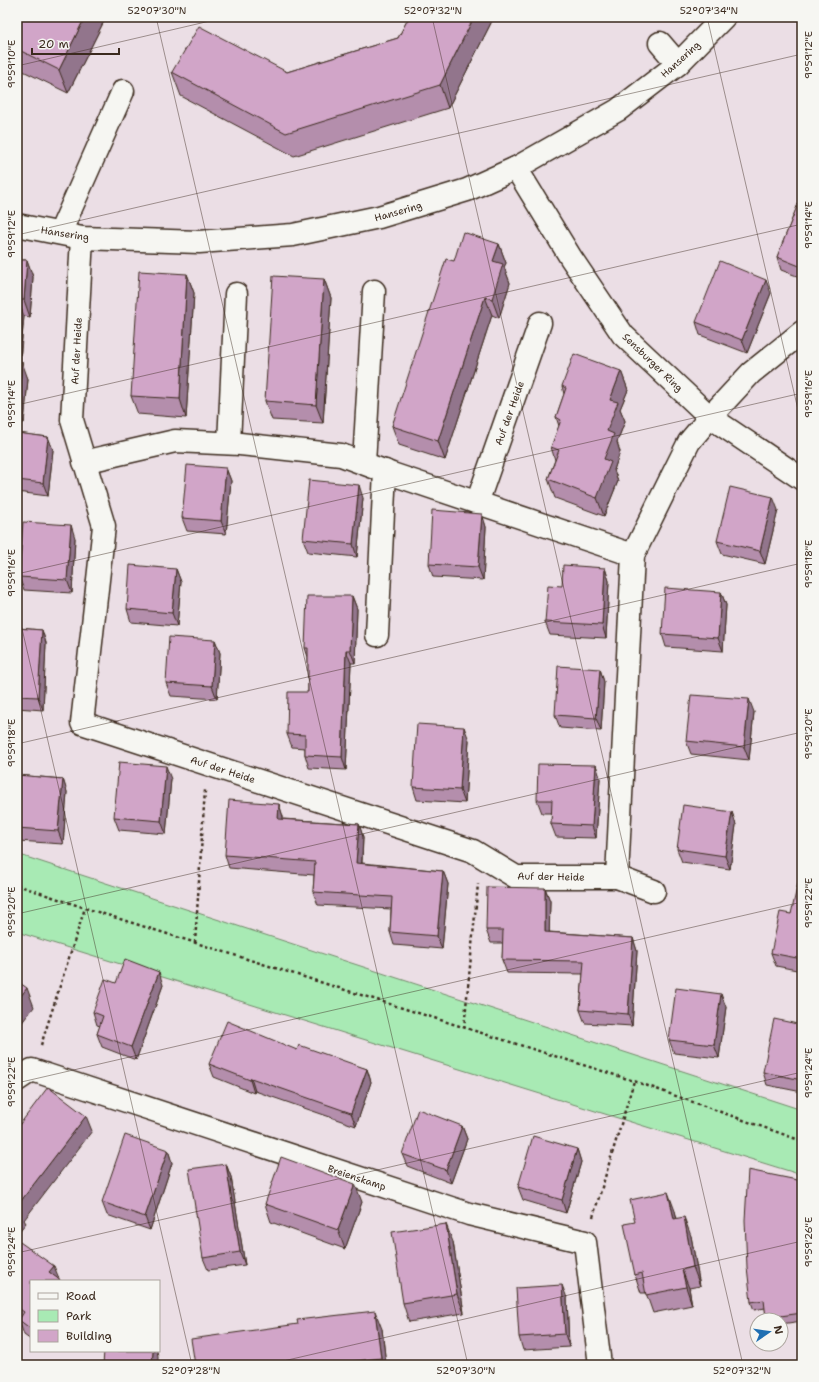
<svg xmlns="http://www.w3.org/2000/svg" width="819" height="1382" viewBox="0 0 819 1382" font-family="'Shantell Sans',sans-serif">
<rect width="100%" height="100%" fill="#ebdee5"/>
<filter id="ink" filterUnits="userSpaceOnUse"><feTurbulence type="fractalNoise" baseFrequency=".025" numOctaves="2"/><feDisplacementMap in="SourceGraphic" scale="8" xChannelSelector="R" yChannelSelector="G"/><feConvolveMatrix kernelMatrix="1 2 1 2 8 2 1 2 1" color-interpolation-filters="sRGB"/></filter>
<g filter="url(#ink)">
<polygon fill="#a8eab4" stroke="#728a69" points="17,854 802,1110 802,1175 17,932"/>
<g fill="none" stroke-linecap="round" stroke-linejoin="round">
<g stroke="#3b2a1e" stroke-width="25">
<g id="minor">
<polyline points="660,43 678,64"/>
<polyline points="516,168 571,258 623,335 710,417 802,479"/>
<polyline points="17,225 82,238 199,242 293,235 379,217 467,190 516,168 618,110 678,64 724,17"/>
<polyline points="60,233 123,91"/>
<polyline points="82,238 72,420 104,526 82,723 473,851 516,877 617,877"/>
<polyline points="229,443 236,294"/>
<polyline points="84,462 175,441 240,444 341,455 392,474 633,555"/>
<polyline points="364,463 374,291"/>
<polyline points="477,503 540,323"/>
<polyline points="377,635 385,471"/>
<polyline points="654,891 617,877 633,555 689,442 710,417 751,373 802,332"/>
<polyline points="17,1080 32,1070 469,1214 585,1242 600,1365"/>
</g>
</g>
<g stroke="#3b2a1e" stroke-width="2.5" stroke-dasharray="3 3" stroke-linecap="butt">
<polyline points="17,885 85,908 634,1081 802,1141"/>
<polyline points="195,943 205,790"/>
<polyline points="464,1028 478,884"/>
<polyline points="41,1045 85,908"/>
<polyline points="593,1217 634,1081"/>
</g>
<use href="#minor" stroke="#f6f6f2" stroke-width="22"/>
</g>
<g fill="#b48eac" stroke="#3b2a1e">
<polygon points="17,17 106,17 68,93 17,68"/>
<polygon points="409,17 494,17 448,108 294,156 181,96 172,72 287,72 398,38"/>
<polygon points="802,194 802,278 781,270 777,257"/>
<polygon points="499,244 506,263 504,267 510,283 499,318 492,315 445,460 399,445 392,426 454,261"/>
<polygon points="17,260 27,260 33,277 30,317 24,316 20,362 28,379 24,423 17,423"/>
<polygon points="187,274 194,293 186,418 138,414 131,396"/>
<polygon points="324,279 331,298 323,423 272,420 265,401"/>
<polygon points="771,293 747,353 700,335 696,322"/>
<polygon points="621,371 628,390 620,409 625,421 617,442 620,452 614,470 618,481 604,516 555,498 548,479 555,460 551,447 559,426 556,417 564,394 562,386"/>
<polygon points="17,433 48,437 53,450 48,496 17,492"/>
<polygon points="226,468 231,481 226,534 187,531 182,518"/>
<polygon points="363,498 357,557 308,552 303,539"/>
<polygon points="778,510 765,564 722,554 717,541"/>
<polygon points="482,514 486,527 483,580 433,577 429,564"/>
<polygon points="75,538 72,593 24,590 19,577"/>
<polygon points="605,568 609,581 606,638 550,635 545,622 562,586"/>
<polygon points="176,569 181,582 177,626 131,622 127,609"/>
<polygon points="721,592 726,605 723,651 666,647 662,634"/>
<polygon points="352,596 357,609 355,663 351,663 346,770 309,768 305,755 305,748 292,747 287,734 308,692 308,657 305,648"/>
<polygon points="17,628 42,630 46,643 43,710 17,708"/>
<polygon points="215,640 220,653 217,699 171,696 166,683"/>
<polygon points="600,669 604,682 601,731 560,728 555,715"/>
<polygon points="754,712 749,760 691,754 686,741"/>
<polygon points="469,740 465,803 417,800 413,787"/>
<polygon points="596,765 600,778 596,838 556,837 551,824 552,813 542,813 537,800"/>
<polygon points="17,775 63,779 67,792 63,844 18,841 17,839"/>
<polygon points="171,779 166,834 119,830 114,817"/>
<polygon points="279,804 283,817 283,819 359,824 363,837 362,863 443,871 448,884 442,949 394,945 390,932 391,909 318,905 313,892 314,875 229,868 225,855"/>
<polygon points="732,812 736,825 730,869 682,862 677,849"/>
<polygon points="802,884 802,971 776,966 771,953 791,914"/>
<polygon points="545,888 550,901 549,932 633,938 637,951 632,1026 585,1023 580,1010 583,974 507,973 502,960 503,943 491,943 486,930"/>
<polygon points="116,983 163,985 136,1060 102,1047 97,1034 100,1026 97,1025 93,1012"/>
<polygon points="726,1007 719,1058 674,1053 669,1040"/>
<polygon points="802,1025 802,1092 767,1085 763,1072"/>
<polygon points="297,1050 367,1069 371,1082 356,1126 255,1091 254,1093 214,1077 209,1064"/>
<polygon points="462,1126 467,1139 451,1183 407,1166 402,1154"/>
<polygon points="577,1149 581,1162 566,1213 523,1200 518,1187"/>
<polygon points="168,1150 172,1163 150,1230 107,1215 102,1202"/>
<polygon points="226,1164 231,1177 245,1265 208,1270 203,1258"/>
<polygon points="802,1181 802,1321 781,1324 781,1320 767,1320 765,1308 754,1310 751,1302"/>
<polygon points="362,1202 345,1249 271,1222 265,1204"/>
<polygon points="675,1211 677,1219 691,1236 700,1286 689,1288 692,1305 653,1313 646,1293 641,1293 635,1275 635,1222"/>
<polygon points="17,1240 31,1281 31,1340 24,1335 19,1320 17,1318"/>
<polygon points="453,1242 464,1313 409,1322 403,1303"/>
<polygon points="567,1298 569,1347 523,1350 519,1337"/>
<polygon points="382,1329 386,1365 195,1365"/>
</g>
<g fill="#92748c" stroke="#3b2a1e">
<polygon points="85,17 106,17 68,93 59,70"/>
<polygon points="474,17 494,17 448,108 440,85"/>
<polygon points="499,244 506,263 504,267 510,283 499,318 492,299 493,261"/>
<polygon points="27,260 33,277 30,317 24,300"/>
<polygon points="187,274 194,293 186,418 180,399"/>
<polygon points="324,279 331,298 323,423 316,405"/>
<polygon points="766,280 771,293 747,353 742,340"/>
<polygon points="485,297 492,315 445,460 438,441"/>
<polygon points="18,300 24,316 18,378 17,374 17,307"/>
<polygon points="22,362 28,379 24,423 18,407"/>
<polygon points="621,371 628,390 620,409 625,421 617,442 620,452 614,470 618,481 604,516 597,498 604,459 610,400"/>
<polygon points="48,437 53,450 48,496 43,483"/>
<polygon points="226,468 231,481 226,534 221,521"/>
<polygon points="359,485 363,498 357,557 353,544"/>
<polygon points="773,497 778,510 765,564 760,551"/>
<polygon points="482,514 486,527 483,580 478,567"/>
<polygon points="71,525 75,538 72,593 67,580"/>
<polygon points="605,568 609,581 606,638 602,625"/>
<polygon points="176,569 181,582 177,626 172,613"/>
<polygon points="721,592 726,605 723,651 718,638"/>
<polygon points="352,596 357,609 355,663 350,650"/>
<polygon points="42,630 46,643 43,710 38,697"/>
<polygon points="215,640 220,653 217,699 212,686"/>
<polygon points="346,650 351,663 346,770 342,757"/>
<polygon points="600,669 604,682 601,731 596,718"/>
<polygon points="749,699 754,712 749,760 744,747"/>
<polygon points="464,727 469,740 465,803 460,790"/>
<polygon points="596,765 600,778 596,838 592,826"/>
<polygon points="166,766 171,779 166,834 161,821"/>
<polygon points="63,779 67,792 63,844 58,831"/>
<polygon points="279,804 283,817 282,832 278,819"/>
<polygon points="732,812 736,825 730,869 725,856"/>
<polygon points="359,824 363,837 361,876 356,863"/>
<polygon points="443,871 448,884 442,949 437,936"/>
<polygon points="545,888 550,901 549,945 545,932"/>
<polygon points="633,938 637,951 632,1026 628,1014"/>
<polygon points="159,972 163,985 136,1060 131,1047"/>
<polygon points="27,988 34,1007 17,1029 17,1001"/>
<polygon points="721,994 726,1007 719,1058 714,1045"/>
<polygon points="367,1069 371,1082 356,1126 351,1113"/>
<polygon points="251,1078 255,1091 254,1093 250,1080"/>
<polygon points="86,1116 92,1131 24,1220 26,1223 17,1234 17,1206"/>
<polygon points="462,1126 467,1139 451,1183 446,1170"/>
<polygon points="577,1149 581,1162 566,1213 562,1200"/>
<polygon points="168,1150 172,1163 150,1230 145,1217"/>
<polygon points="226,1164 231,1177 245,1265 240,1252"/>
<polygon points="355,1184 362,1202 345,1249 338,1230"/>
<polygon points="668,1192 675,1211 681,1238 674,1219"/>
<polygon points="684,1217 691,1236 700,1286 693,1267"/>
<polygon points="446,1224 453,1242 464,1313 457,1294"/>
<polygon points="54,1266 60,1281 49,1272"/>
<polygon points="682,1270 689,1288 692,1305 686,1287"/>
<polygon points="562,1285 567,1298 569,1347 565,1334"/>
<polygon points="375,1311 382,1329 386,1365 383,1365 381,1358"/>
<polygon points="153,1351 157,1351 158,1356 158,1365 152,1365"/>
</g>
<g fill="#d1a5c8" stroke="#3b2a1e">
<polygon points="17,17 85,17 59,70 17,49"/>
<polygon points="409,17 474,17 440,85 286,133 172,72 199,26 287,72 398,38"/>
<polygon points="802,194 802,267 777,257"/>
<polygon points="463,232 499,244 493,261 503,264 492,299 485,297 438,441 392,426 446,259 454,261"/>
<polygon points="17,260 27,260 24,300 18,300 17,307"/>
<polygon points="720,261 766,280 742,340 696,322"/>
<polygon points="139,271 187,274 180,399 131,396"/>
<polygon points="273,276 324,279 316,405 265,401"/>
<polygon points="574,354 621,371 610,400 618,402 607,431 614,434 604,459 611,462 597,498 548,479 559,450 551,447 561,420 556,417 566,388 562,386"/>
<polygon points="17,362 22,362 18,407 17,407"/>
<polygon points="17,433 48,437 43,483 17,480"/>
<polygon points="187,465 226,468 221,521 182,518"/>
<polygon points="309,480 359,485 353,544 303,539"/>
<polygon points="730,487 773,497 760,551 717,541"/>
<polygon points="432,510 482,514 478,567 429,564"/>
<polygon points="23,522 71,525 67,580 19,577"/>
<polygon points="130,565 176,569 172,613 127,609"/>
<polygon points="563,565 605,568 602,625 545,622 548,585 562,586"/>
<polygon points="665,588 721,592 718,638 662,634"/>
<polygon points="307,596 352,596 350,650 346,650 342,757 305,755 305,735 287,734 288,692 308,692 308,648 305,648"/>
<polygon points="17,628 42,630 38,697 17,696"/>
<polygon points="169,637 215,640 212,686 166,683"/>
<polygon points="558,666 600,669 596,718 555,715"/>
<polygon points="691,695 749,699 744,747 686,741"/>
<polygon points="417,724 464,727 460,790 413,787"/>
<polygon points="119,762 166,766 161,821 114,817"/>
<polygon points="538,764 596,765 592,826 551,824 552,800 537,800"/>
<polygon points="17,775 63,779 58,831 17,828"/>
<polygon points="229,800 279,804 278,819 359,824 356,863 443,871 437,936 390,932 392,897 313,892 315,862 225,855"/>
<polygon points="683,805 732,812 725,856 677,849"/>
<polygon points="798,883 802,884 802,959 771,953 780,912 791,914"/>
<polygon points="487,887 545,888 545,932 633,938 628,1014 580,1010 584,961 502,960 503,930 486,930"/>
<polygon points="125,959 159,972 131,1047 97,1034 103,1016 93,1012 105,979 116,983"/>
<polygon points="17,981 27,988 17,1001"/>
<polygon points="676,988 721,994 714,1045 669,1040"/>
<polygon points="774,1019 802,1025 802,1080 763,1072"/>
<polygon points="227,1021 297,1050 299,1045 367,1069 351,1113 251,1078 250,1080 209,1064"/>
<polygon points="48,1087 86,1116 17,1206 20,1208 17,1212 17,1128"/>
<polygon points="418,1109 462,1126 446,1170 402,1154"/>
<polygon points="125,1135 168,1150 145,1217 102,1202"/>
<polygon points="533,1136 577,1149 562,1200 518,1187"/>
<polygon points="281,1157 355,1184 338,1230 265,1204"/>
<polygon points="226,1164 240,1252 203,1258 189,1169"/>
<polygon points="748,1170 802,1181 802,1313 766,1318 764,1300 751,1302 747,1267 745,1220"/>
<polygon points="668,1192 674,1219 684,1217 693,1267 682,1270 686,1287 646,1295 642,1273 635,1275 624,1224 635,1222 630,1200"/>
<polygon points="446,1224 457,1294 403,1303 392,1232"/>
<polygon points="17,1240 54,1266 49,1272 61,1281 31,1281 31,1329 19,1320 24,1312 17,1307"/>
<polygon points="562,1285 565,1334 519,1337 516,1288"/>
<polygon points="375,1311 381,1358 340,1363 340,1365 195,1365 191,1339 298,1324 297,1320"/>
<polygon points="104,1351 153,1351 152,1365 103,1365"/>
</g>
</g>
<path fill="none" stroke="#3b2a1e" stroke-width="1" stroke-opacity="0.45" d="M156 17 468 1365M432 17 743 1365M707 17 802 427M17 66 227 17M17 235 802 54M17 405 802 224M17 574 802 393M17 607 192 1365M17 744 802 563M17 914 802 732M17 1083 802 902M17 1253 802 1072M266 1365 802 1241"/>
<g text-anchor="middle" stroke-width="3.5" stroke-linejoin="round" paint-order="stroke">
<g font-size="10" fill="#3b2a1e" stroke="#f6f6f2">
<text transform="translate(680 59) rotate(-42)" y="4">Hansering</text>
<text transform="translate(398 211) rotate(-16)" y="4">Hansering</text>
<text transform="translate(65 233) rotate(9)" y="4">Hansering</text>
<text transform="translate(76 351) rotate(-87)" y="4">Auf der Heide</text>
<text transform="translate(653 362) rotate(44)" y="4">Sensburger Ring</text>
<text transform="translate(509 413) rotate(-70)" y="4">Auf der Heide</text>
<text transform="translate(223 769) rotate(18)" y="4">Auf der Heide</text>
<text transform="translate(551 876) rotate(1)" y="4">Auf der Heide</text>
<text transform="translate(357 1177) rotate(18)" y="4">Breienskamp</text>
</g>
</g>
<rect width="819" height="1382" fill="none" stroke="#f6f6f2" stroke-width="44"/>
<rect x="30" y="1280" width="130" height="72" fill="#f6f6f2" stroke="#aba49d"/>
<rect x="38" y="1293" width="20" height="6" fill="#f6f6f2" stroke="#aba49d"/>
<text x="66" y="1300" font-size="12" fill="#3b2a1e">Road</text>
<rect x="38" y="1310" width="20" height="12" fill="#a8eab4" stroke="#aba49d"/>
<text x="66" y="1320" font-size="12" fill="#3b2a1e">Park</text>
<rect x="38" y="1330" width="20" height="12" fill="#d1a5c8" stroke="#aba49d"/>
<text x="66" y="1340" font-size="12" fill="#3b2a1e">Building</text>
<g transform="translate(769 1332) rotate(77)"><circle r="19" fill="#f6f6f2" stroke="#aba49d"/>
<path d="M0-3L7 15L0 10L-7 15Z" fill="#1f6fb2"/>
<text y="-6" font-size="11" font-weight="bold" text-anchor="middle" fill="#3b2a1e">N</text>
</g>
<path d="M32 48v6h87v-6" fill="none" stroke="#3b2a1e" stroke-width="2"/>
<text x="38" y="48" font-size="12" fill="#3b2a1e" stroke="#f6f6f2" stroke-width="3" paint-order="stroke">20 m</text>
<rect x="22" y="22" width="775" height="1338" fill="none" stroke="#3b2a1e" stroke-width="1.5"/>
<g font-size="10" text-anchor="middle" fill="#3b2a1e">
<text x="157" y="14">52°07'30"N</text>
<text x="433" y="14">52°07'32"N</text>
<text x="709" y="14">52°07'34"N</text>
<text transform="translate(808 55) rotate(-90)" y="4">9°59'12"E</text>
<text transform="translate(11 64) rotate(-90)" y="4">9°59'10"E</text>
<text transform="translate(808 225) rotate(-90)" y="4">9°59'14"E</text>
<text transform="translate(11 234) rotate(-90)" y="4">9°59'12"E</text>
<text transform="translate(808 394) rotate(-90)" y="4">9°59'16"E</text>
<text transform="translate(11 404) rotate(-90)" y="4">9°59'14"E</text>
<text transform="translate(808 564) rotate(-90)" y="4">9°59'18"E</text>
<text transform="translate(11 573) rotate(-90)" y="4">9°59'16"E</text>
<text transform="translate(808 734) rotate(-90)" y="4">9°59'20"E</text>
<text transform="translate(11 743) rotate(-90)" y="4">9°59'18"E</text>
<text transform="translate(808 903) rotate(-90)" y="4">9°59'22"E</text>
<text transform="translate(11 912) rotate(-90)" y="4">9°59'20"E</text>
<text transform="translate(808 1073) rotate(-90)" y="4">9°59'24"E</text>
<text transform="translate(11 1082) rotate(-90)" y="4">9°59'22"E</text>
<text transform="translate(808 1242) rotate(-90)" y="4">9°59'26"E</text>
<text transform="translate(11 1252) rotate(-90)" y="4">9°59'24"E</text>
<text x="191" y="1374">52°07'28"N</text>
<text x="466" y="1374">52°07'30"N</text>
<text x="742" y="1374">52°07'32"N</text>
</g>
</svg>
